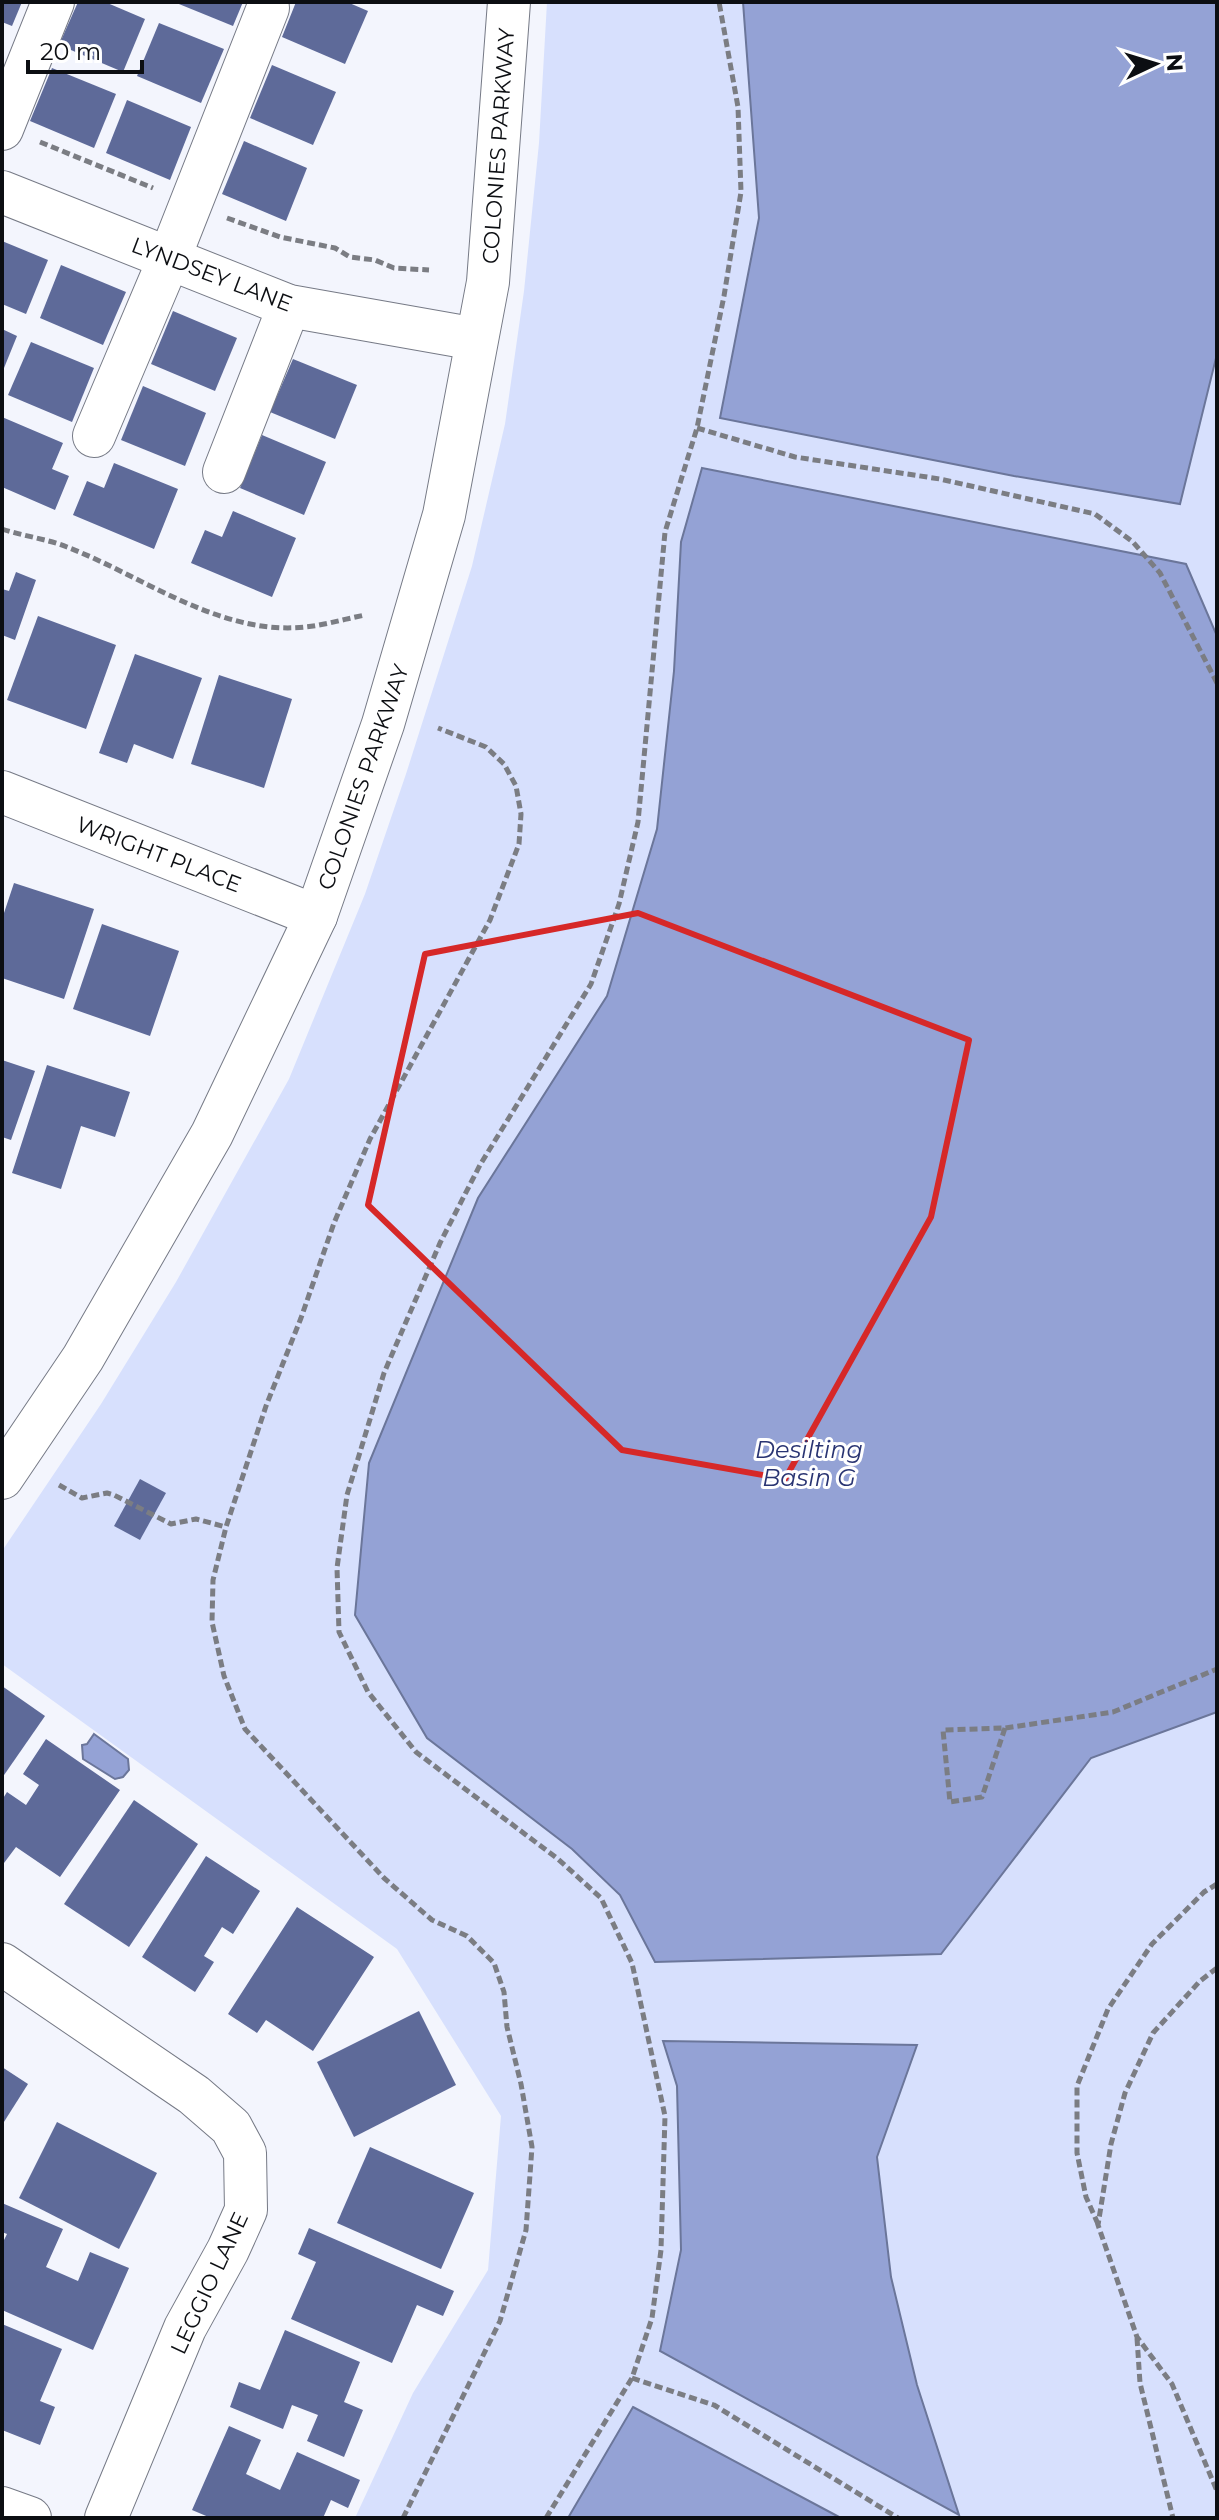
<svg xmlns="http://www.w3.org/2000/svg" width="1219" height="2520" viewBox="0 0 1219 2520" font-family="Montserrat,sans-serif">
<rect width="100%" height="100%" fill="#f3f5fd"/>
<polygon fill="#d7e0fd" points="547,2 1217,2 1217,2518 355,2518 413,2393 488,2270 501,2116 397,1949 2,1664 2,1551 101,1404 176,1282 289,1079 365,894 406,774 472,566 505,424 524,291 539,143"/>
<g fill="#94a2d5" stroke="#6b769a" stroke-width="2">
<polygon points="743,2 1217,2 1217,354 1180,504 1014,476 720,418 759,218"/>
<polygon points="702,468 1186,564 1217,636 1217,1712 1091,1758 941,1954 655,1962 620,1895 572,1849 427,1738 355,1615 369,1463 478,1198 607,996 657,829 674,671 681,542"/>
<polygon points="94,1734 128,1759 129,1770 123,1777 115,1779 83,1759 82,1745 87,1744"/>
<polygon points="663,2041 917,2045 877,2157 891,2277 917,2385 959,2515 660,2351 681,2250 677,2086"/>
<polygon points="633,2407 841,2518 568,2518"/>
</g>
<g fill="#5e6a99">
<polygon points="2,2 22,2 12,26 2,22"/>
<polygon points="78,2 105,2 145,19 123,72 59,45"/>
<polygon points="174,2 243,2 233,26"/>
<polygon points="296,2 347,2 368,11 345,64 282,37"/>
<polygon points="159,23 224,49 201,103 137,76"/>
<polygon points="272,65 336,92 313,145 250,118"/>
<polygon points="52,68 116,94 94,148 30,121"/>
<polygon points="127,100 191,127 170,180 106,153"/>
<polygon points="244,141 307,168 286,221 222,194"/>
<polygon points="2,241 48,260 26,314 2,304"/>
<polygon points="61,265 126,292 103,345 40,318"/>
<polygon points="173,311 237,338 215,391 151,364"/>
<polygon points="2,329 17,336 2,373"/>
<polygon points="31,342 94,368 72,422 8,395"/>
<polygon points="293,359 357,385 335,439 270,412"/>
<polygon points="143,386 206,413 185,466 121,440"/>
<polygon points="2,417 63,443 52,469 69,476 55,510 2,487"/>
<polygon points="262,435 326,462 304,515 240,488"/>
<polygon points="114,463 178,489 154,549 73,515 87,481 104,488"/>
<polygon points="233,511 296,538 272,597 191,563 205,530 222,537"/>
<polygon points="16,572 36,580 15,640 2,635 2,589 9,591"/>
<polygon points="38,616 116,645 86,729 7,700"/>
<polygon points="135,654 202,678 173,759 134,744 127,763 99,753"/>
<polygon points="219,675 292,699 264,788 191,764"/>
<polygon points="14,883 94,909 64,999 2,978 2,919"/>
<polygon points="102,924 179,951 150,1036 73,1009"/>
<polygon points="2,1060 35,1071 11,1140 2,1137"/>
<polygon points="47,1065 130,1092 115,1137 81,1126 61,1189 12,1173"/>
<polygon points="140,1479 166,1493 140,1540 114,1526"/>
<polygon points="2,1686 45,1716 2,1778"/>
<polygon points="46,1739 120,1790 60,1877 16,1847 4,1863 2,1862 2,1800 7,1792 26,1805 39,1785 23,1774"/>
<polygon points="134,1800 198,1844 129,1947 64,1904"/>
<polygon points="206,1856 260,1891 233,1934 222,1927 204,1956 214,1962 195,1992 142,1957"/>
<polygon points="297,1907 374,1957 313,2051 266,2020 257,2033 228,2014"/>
<polygon points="419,2011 456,2085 354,2137 317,2062"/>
<polygon points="2,2067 28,2084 2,2125"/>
<polygon points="57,2122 157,2173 119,2249 19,2198"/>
<polygon points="370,2147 474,2193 441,2269 337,2223"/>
<polygon points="2,2203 63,2229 46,2267 78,2281 90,2252 129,2268 93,2350 2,2310 2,2244 7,2234 2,2232"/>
<polygon points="309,2228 454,2291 443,2316 417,2305 392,2363 291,2319 316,2262 298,2254"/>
<polygon points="2,2324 62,2349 40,2401 55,2407 40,2445 2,2430"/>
<polygon points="285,2330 360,2362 344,2402 363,2410 344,2457 307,2441 318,2415 292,2405 283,2429 230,2407 239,2382 260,2390"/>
<polygon points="229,2426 261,2440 246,2474 280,2490 297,2452 360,2480 348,2508 331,2500 323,2518 211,2518 192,2510"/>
</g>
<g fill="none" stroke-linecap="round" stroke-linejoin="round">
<g stroke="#767a86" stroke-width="44">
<g id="minor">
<polyline points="2,129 53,2"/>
<polyline points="2,192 289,306 476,339"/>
<polyline points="94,436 169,259 268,8"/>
<polyline points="224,472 289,306"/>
<polyline points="2,792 316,916"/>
<polyline points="2,1478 83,1358 212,1134 316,916 383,724 444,515 488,282 509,2"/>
<polyline points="2,1964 194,2095 231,2127 245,2153 246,2210 228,2250 185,2328 106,2518"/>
<polyline points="2,2508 30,2518"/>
</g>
</g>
<g stroke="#7b7d83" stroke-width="5" stroke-dasharray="8 4" stroke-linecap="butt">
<polyline points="40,142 153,188"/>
<polyline points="227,218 280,237 335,248 350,257 375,260 394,268 429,270"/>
<polyline points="697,428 795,457 940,479 1095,514 1133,542 1160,573 1217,683"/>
<path d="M2 529C23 536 47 539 67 547 143 576 220 636 305 627 325 625 345 619 365 615"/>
<polyline points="59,1485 82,1498 107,1493 114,1495 171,1524 196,1519 226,1527"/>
<polyline points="1005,1728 982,1797 950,1802 943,1730 1005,1728 1113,1712 1217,1669"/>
<polyline points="1217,1968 1200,1981 1153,2033 1125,2093 1111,2144 1098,2225 1137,2337 1172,2384 1217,2491"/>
<polyline points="1098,2224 1086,2197 1077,2153 1077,2086 1108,2009 1152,1944 1204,1892 1217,1884"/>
<polyline points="1137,2338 1140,2383 1173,2518"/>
<polyline points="632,2378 714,2405 898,2518"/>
<polyline points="403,2518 500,2321 526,2230 532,2147 521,2084 507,2027 504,1992 494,1963 467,1936 432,1920 384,1878 245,1729 224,1676 212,1622 213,1580 226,1527 266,1406 301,1318 334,1223 370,1139 490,920 519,844 521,814 516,786 504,764 486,747 438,728"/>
<polyline points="546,2518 632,2378 652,2318 661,2250 665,2116 632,1963 601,1898 558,1859 416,1752 368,1692 339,1632 337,1568 347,1495 384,1373 440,1243 480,1165 591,984 619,904 638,822 665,532 697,428 724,296 741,192 738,107 719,2"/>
</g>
<use href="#minor" stroke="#fff" stroke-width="42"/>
</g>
<path fill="none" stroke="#d62828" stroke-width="6" stroke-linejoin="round" d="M638 913 969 1040 931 1217 785 1479 622 1450 368 1205 425 954Z"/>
<g text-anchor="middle" stroke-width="6" stroke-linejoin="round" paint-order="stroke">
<g font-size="22" fill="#0c0e12" stroke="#fff">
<text transform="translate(498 146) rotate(-86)" y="8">COLONIES PARKWAY</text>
<text transform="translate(212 274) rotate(21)" y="8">LYNDSEY LANE</text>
<text transform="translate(363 777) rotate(-71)" y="8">COLONIES PARKWAY</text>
<text transform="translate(159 854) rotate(21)" y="8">WRIGHT PLACE</text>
<text transform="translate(209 2283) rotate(-65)" y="8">LEGGIO LANE</text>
</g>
<g font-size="24" font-style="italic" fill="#293472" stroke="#fff">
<text x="809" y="1458">Desilting<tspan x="809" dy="28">Basin G</tspan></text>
</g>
</g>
<rect width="1219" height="2520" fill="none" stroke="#0c0e12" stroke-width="8"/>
<g transform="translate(1155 64) rotate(86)" stroke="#ffffff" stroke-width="6" paint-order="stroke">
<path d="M0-6L14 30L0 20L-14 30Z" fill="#0c0e12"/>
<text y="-12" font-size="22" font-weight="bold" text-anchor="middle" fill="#0c0e12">N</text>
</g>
<path d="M28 60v12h114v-12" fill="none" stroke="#0c0e12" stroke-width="4"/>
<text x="40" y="60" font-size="24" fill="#0c0e12" stroke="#ffffff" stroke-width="6" paint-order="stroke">20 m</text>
</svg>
